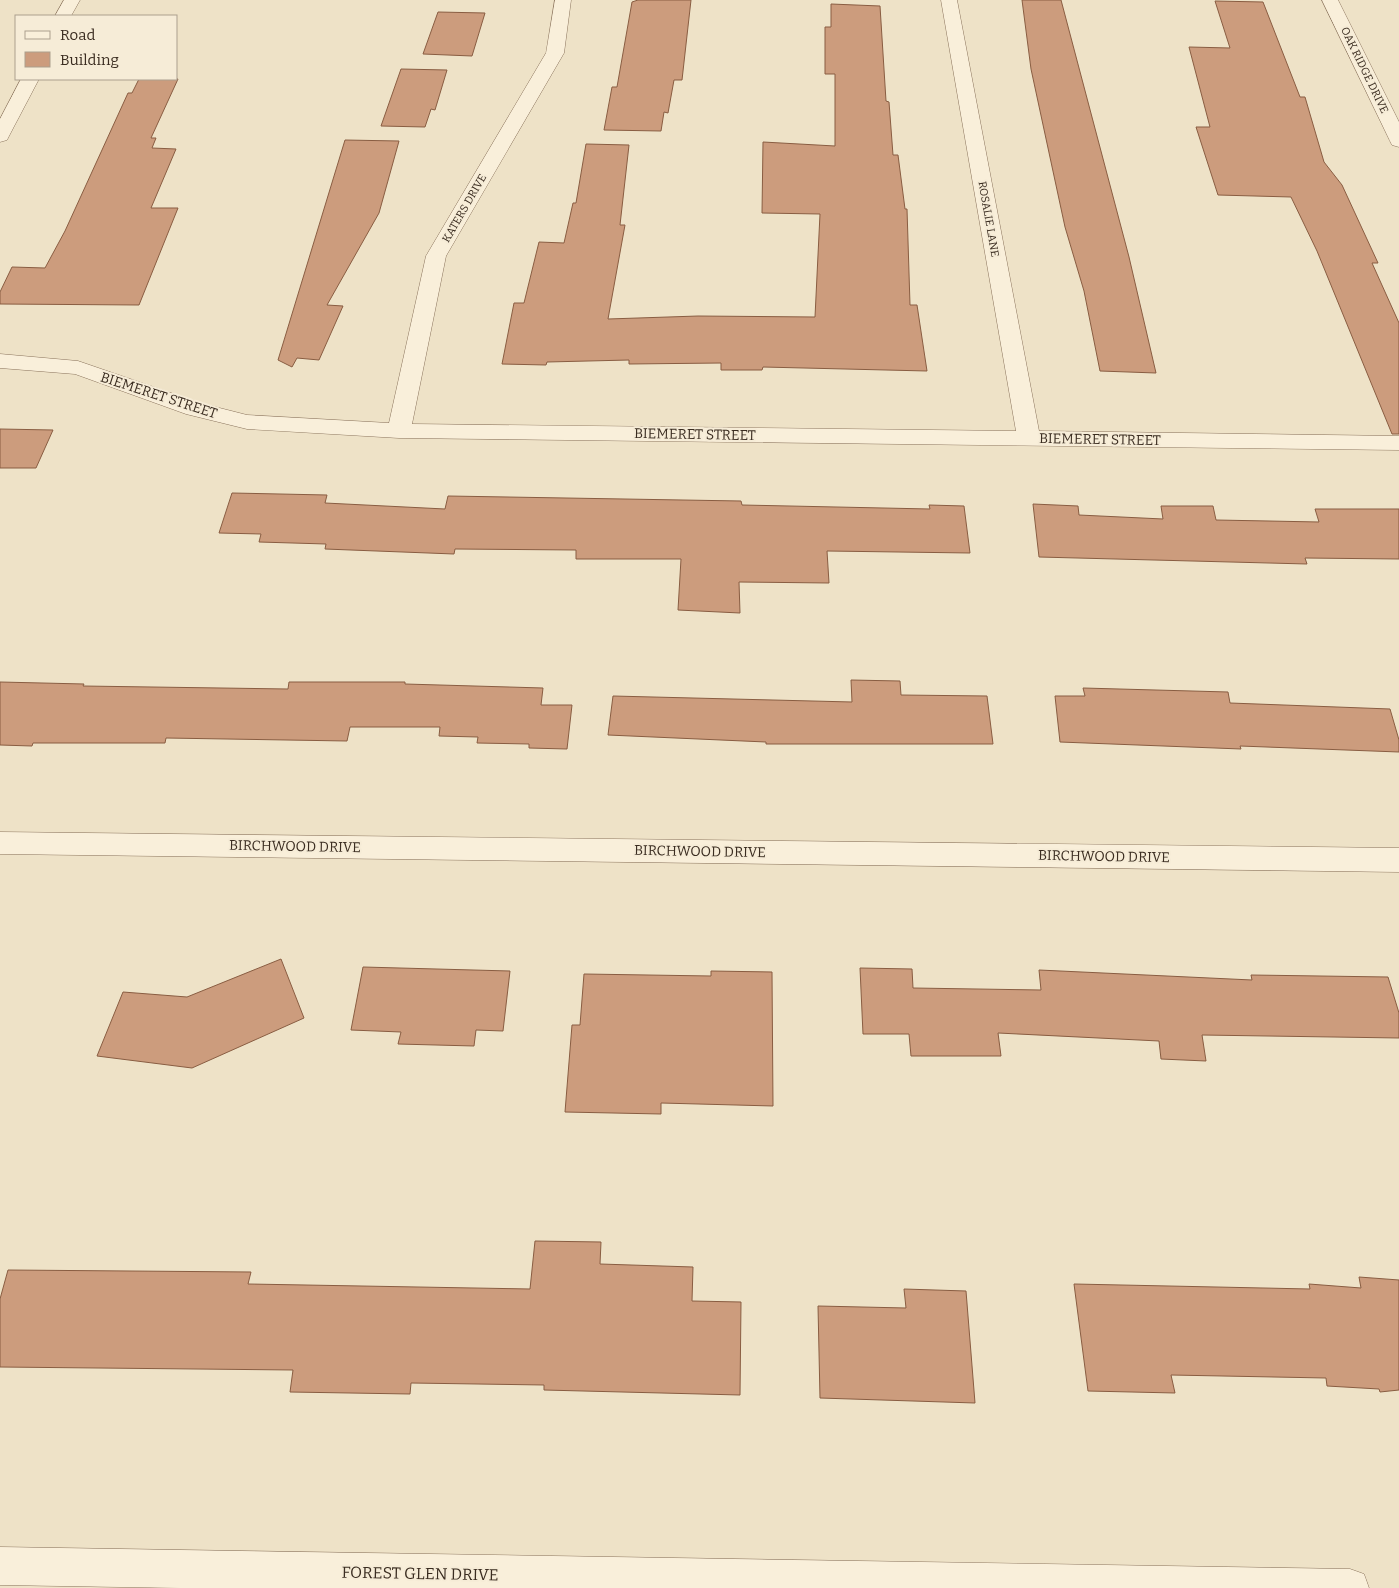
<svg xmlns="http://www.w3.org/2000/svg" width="1399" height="1588" viewBox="0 0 1399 1588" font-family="Bitter,serif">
<rect width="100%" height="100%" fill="#eee2c7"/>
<g fill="#cc9c7d" stroke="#895d42">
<polygon points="638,0 691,0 682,80 674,80 668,113 664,112 661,131 604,130 612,87 617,87 632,2"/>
<polygon points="1022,0 1061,0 1129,257 1156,373 1100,371 1084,291 1065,227 1031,69"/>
<polygon points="1215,1 1263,2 1300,97 1305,97 1324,162 1342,185 1378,263 1372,263 1399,323 1399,434 1392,434 1317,251 1291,197 1218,195 1196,127 1210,127 1189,47 1230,48"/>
<polygon points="831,4 880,6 886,101 889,102 893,155 898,155 905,209 907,209 910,305 917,305 927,371 763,367 762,370 721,370 721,363 629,364 629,360 547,362 546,365 502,364 514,303 524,303 539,242 564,243 573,203 576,203 586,144 629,145 620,225 625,225 608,319 698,316 815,317 820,214 762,213 763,142 835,146 835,74 825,74 825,27 831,27"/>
<polygon points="438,12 485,13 472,56 423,54"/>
<polygon points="401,69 447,70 435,110 431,109 425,127 381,126"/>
<polygon points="139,79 178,79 151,138 156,138 152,148 176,149 151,208 178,208 139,305 0,304 0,292 12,267 45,268 65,231 128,93 132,93"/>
<polygon points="345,140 399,141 379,213 327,305 343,306 319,360 297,358 292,367 278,360"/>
<polygon points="0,429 53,430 36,468 0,468"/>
<polygon points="232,493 327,495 325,503 445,509 448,496 741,501 742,505 930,509 929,505 964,506 970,553 827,551 829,583 739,582 740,613 678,610 681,559 576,559 576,550 455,549 454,554 325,549 326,544 259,542 261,534 219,533"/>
<polygon points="1033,504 1078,506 1079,515 1163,519 1161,506 1213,506 1216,520 1319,522 1315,509 1399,509 1399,559 1305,558 1307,564 1039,557"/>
<polygon points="851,680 900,681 901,695 987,696 993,744 766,744 766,742 608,735 613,696 852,702"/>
<polygon points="0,682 84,684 83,686 288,689 289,682 405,682 405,684 543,688 541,705 572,705 567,749 529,748 529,744 477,743 478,737 439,736 440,727 350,727 347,741 166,738 165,743 33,743 32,746 0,745"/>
<polygon points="1083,688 1228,692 1230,703 1390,709 1399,740 1399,752 1240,746 1241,749 1060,742 1055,696 1085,696"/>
<polygon points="281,959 304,1018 192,1068 97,1056 123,992 187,997"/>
<polygon points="363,967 510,971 503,1031 476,1030 474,1046 398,1044 401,1032 351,1030"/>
<polygon points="860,968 912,969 913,988 1041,990 1039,970 1252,980 1251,975 1388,977 1399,1013 1399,1038 1202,1035 1206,1061 1161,1059 1159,1041 998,1033 1001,1056 911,1056 909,1034 863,1034"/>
<polygon points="711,971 772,972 773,1106 661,1103 661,1114 565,1112 572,1025 580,1025 584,974 711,976"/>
<polygon points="535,1241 601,1242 600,1264 693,1267 692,1301 741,1302 740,1395 544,1390 544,1385 411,1383 410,1394 290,1392 293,1370 0,1367 0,1299 8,1270 251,1272 248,1284 530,1289"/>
<polygon points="1359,1277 1399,1280 1399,1390 1380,1392 1379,1389 1327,1386 1326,1378 1171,1375 1175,1393 1088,1391 1074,1284 1310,1289 1309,1284 1361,1288"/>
<polygon points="904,1289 966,1291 975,1403 820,1398 818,1306 906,1308"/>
</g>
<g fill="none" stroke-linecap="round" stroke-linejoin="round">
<g stroke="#8a735c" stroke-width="1">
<g id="street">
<polygon points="64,0 80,0 71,16 55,16"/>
<polygon points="555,0 571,0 564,53 446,256 412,424 1016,431 941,0 957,0 1039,431 1399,436 1399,450 399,438 247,429 186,414 75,374 0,368 0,354 78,361 200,403 247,415 389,423 426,256 546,53"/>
<polygon points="1322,0 1338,0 1399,122 1399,147 1392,145 1390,141"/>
<polygon points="21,79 39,79 9,136 7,140 0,142 0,119"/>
<polygon points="0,832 1399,848 1399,872 0,854"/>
<polygon points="0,1547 1350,1569 1364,1574 1369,1588 180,1588 0,1585"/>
</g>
</g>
<use href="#street" fill="#f9efda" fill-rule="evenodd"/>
</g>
<g text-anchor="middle" stroke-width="4" stroke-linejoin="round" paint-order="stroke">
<g font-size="11" fill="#3a2c20" stroke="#f6ecd7">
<text transform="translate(1365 70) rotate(64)" y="4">OAK RIDGE DRIVE</text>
<text transform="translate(464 208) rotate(-60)" y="4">KATERS DRIVE</text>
<text transform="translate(989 219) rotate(80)" y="4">ROSALIE LANE</text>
</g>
<g font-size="14" fill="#3a2c20" stroke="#f6ecd7">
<text transform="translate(159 395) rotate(18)" y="5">BIEMERET STREET</text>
<text transform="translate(695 434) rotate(1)" y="5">BIEMERET STREET</text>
<text transform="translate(1100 439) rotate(1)" y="5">BIEMERET STREET</text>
<text transform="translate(295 846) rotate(1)" y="5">BIRCHWOOD DRIVE</text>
<text transform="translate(700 851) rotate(1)" y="5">BIRCHWOOD DRIVE</text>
<text transform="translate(1104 856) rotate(1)" y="5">BIRCHWOOD DRIVE</text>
</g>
<g font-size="16" fill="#3a2c20" stroke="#f6ecd7">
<text transform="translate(420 1573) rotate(1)" y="6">FOREST GLEN DRIVE</text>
</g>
</g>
<rect x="15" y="15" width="162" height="65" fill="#f6ecd7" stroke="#ab9f8e"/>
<rect x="25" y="31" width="25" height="8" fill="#f9efda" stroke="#ab9f8e"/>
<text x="60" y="40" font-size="15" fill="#3a2c20">Road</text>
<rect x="25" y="52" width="25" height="15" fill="#cc9c7d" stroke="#ab9f8e"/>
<text x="60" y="65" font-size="15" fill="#3a2c20">Building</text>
</svg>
